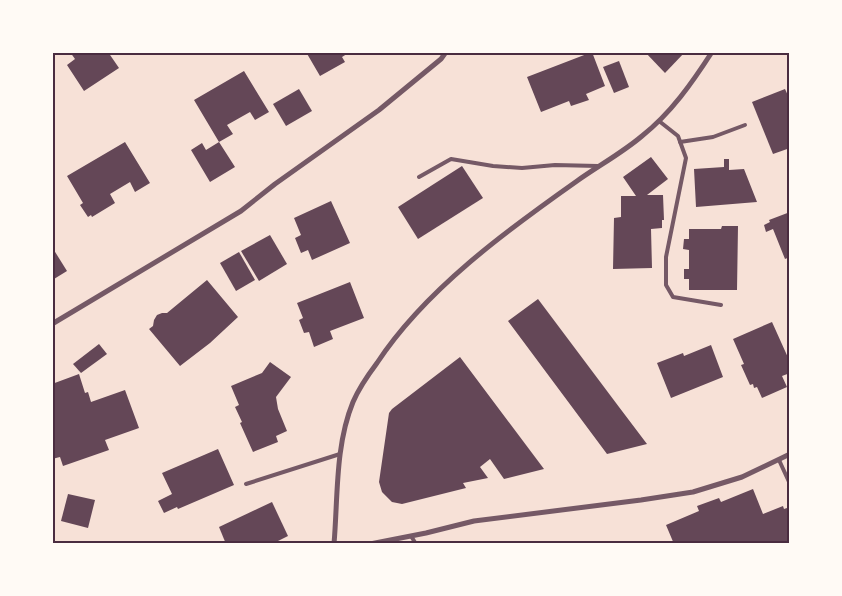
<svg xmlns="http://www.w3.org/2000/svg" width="842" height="596" viewBox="0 0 842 596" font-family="Barlow,sans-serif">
<rect width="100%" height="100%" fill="#f7e1d7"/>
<g fill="#644757">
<polygon points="70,52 108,52 119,68 84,91 67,65 75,59"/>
<polygon points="306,52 350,52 342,57 345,62 320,76"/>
<polygon points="592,52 605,86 586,94 589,100 571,106 569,101 541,112 527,77"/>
<polygon points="645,52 685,52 665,73"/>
<polygon points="619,61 629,87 614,93 603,67"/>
<polygon points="244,71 269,112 255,120 250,112 227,125 233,134 219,142 235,167 210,182 191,150 202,143 206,150 219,142 194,100"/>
<polygon points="299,89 312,111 286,126 273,104"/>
<polygon points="785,89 790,100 790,148 773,154 752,102"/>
<polygon points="125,142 150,183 135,192 130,182 110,194 115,203 92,217 91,215 88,217 80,205 83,203 67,176"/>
<polygon points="651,157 668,179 647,195 663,195 664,220 662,220 662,228 651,229 652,268 613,269 614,218 621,217 621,196 636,196 623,177"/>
<polygon points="724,159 729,159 729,170 744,169 757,202 696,207 694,169 724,167"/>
<polygon points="462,166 483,198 418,239 398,207"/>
<polygon points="331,201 350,243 312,260 308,250 301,253 295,238 301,235 294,218"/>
<polygon points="790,212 790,257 785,259 773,229 766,232 764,225 770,222 769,220"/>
<polygon points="722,226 738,226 737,290 689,290 689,279 684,279 684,269 689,269 689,250 683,249 684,239 689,239 689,229 721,229"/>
<polygon points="270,235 287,264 259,281 241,251"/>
<polygon points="52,247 67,271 54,279 52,276"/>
<polygon points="239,252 255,280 236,291 220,263"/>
<polygon points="207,280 238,317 210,343 180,366 149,329 153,326 154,320 157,315 162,313 167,313"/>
<polygon points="350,282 364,318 330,331 333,339 314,347 309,332 304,333 299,320 303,318 297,303"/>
<polygon points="538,299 619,407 647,444 607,454 508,321"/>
<polygon points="772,322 790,362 790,373 782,376 787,387 762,398 757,387 754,388 753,384 750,385 741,365 744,364 733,339"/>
<polygon points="99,344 107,354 81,373 73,364"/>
<polygon points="711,345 723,377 671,398 657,363 683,353 684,356"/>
<polygon points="460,357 544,469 504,479 490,459 480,467 488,478 463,483 466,488 402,504 392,502 382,492 379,482 389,413 392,409"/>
<polygon points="270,362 291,377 276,397 278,409 287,431 276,436 278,442 253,452 240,423 242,422 235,407 239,405 231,386 262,373"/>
<polygon points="79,374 85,393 88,392 91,402 125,390 139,428 105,440 109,450 63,466 60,457 52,459 52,384"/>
<polygon points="218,449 234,485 178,509 177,507 164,513 158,501 172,494 162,473"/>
<polygon points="753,489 763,514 783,506 784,509 790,507 790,544 674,544 666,525 699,511 697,506 719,498 721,502"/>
<polygon points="68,494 95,500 88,528 61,521"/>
<polygon points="272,502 288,536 272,544 226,544 219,527"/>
</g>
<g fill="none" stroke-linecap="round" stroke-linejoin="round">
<g stroke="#755966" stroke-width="4">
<polyline points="659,121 678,136 686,158 666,257 666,285 673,297 721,305"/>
<polyline points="680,142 713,137 745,125"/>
<polyline points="419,177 451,159 493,166 522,168 555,165 598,166"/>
<polyline points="779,460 790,484"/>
<polyline points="246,484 340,454"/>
<polyline points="411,536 416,544"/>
</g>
<g stroke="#755966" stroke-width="5">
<polyline points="52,324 241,211 275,184 379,110 441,59 446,52"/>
<path d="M334 544C338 497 335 446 353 402 359 388 368 375 377 363 425 290 506 231 577 181 598 166 622 153 642 136 671 113 692 83 712 52"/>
<polyline points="370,544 426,533 474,521 641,500 693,492 742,477 790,454"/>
</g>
</g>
<rect width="842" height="596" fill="none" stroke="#fffaf5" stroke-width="108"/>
<rect x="54" y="54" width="734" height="488" fill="none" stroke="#4a2c40" stroke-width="2"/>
</svg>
